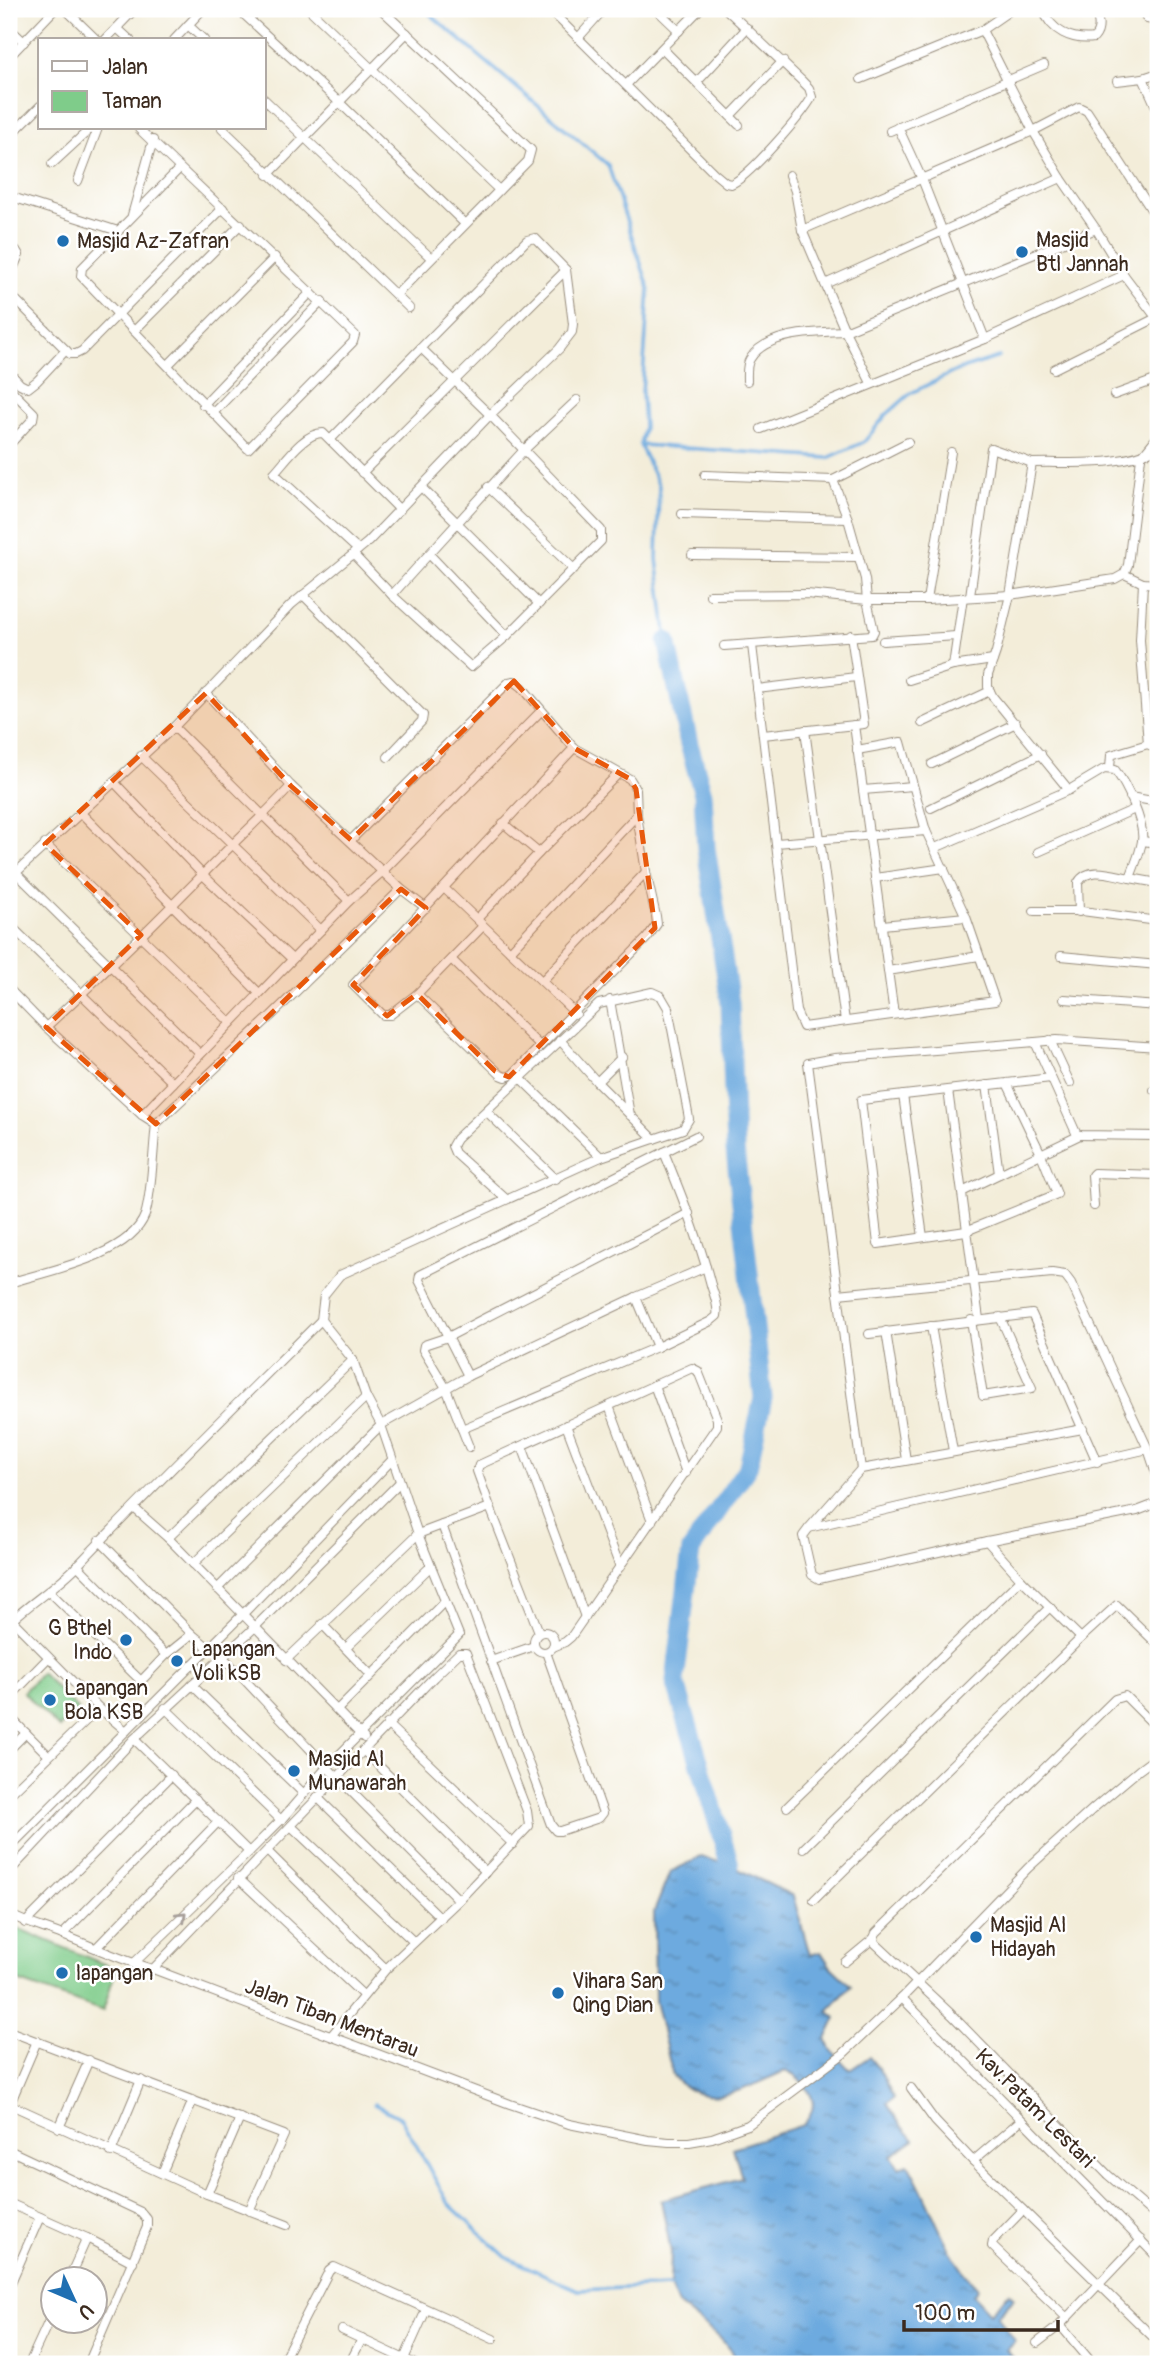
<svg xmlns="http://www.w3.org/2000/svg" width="1167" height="2373" viewBox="0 0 1167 2373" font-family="Pangolin,sans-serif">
<defs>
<pattern id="water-ripples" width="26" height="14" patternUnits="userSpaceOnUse" patternTransform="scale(1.75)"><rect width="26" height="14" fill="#6daadf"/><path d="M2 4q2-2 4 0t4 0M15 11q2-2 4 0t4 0" fill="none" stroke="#5b8bb4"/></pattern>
</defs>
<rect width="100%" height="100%" fill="#fff"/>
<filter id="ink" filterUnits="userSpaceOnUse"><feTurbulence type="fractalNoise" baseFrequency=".0143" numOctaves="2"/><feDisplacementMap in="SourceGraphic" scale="14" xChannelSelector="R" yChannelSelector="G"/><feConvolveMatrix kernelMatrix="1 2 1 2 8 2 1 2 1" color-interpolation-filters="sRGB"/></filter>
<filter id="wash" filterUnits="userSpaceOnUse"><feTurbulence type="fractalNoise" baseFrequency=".00686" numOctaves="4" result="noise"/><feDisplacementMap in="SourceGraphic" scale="28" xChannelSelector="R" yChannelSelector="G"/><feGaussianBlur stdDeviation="1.57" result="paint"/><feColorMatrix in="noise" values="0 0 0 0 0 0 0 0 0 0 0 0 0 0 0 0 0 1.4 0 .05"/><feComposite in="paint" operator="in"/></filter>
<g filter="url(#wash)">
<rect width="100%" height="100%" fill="#f3edd9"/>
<g fill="#7fcc8a" stroke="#5d7b54" stroke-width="2">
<polygon points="41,1673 78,1709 59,1728 23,1692"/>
<polygon points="17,1928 116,1969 103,2011 9,1978 9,1952"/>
</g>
<path fill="url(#water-ripples)" stroke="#546a7e" stroke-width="2" d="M701 1857 730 1865 793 1896 810 1955 821 1952 831 1967 851 1986 828 2011 836 2018 826 2039 832 2051 850 2070 869 2057 879 2069 894 2098 887 2103 897 2120 914 2140 891 2156 899 2168 908 2164C932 2204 944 2255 978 2288L973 2295 990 2313 1009 2293 1014 2298 997 2316 1015 2341 1006 2350 1014 2359 1011 2362 1013 2364H737L732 2351 719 2337 678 2305 670 2286 671 2252 661 2200 742 2178 733 2148 803 2125C806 2121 810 2115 812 2110 817 2095 799 2076 785 2071 748 2086 706 2115 673 2076L655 2001 654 1912 670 1872Z"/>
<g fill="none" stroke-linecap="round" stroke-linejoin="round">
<g stroke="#6daadf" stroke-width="3.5">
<polyline points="424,9 608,165 649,288 642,393 644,427 640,445 659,486 657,559 667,641"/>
<polyline points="642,445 828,458 864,442 886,415 911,393 958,370 999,357"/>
<polyline points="374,2104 401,2118 449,2204 506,2257 578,2290 670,2286"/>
</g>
<polyline stroke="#6daadf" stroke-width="19" points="667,641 689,744 703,794 706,848 730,1003 735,1150 763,1398 748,1467 691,1550 675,1681 730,1865"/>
</g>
</g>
<g filter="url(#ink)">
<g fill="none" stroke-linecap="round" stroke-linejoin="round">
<g stroke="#978c7c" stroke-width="10">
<g id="street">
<polyline points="65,9 97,40"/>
<polyline points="238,9 339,102 465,224"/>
<polyline points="309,9 499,190"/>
<polyline points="381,9 531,150 528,161 396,295"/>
<path d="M549 9 714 173 726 183 731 184C748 178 803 114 812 97L809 88 803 82 726 9"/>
<polyline points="656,9 679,31"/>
<path d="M1043 9C1050 31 1072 41 1094 38 1102 29 1098 19 1095 9"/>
<polyline points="1142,9 1147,19 1158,21"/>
<polyline points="188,25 204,40"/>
<polyline points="9,28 24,42"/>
<polyline points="117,28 130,40"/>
<polyline points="982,30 1033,131 1061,178 1096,229 1124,275 1158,320"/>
<polyline points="579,37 604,9"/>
<polyline points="105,40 135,9"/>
<polyline points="174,40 203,9"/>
<polyline points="663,49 739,125"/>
<polyline points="9,57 55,9"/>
<polyline points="1143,78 1158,111"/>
<polyline points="861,79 982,30 1008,12"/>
<polyline points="1117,81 1143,78 1158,73"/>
<polyline points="697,82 747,28"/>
<polyline points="626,85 700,9"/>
<polyline points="264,99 431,258"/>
<polyline points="730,116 783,61"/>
<polyline points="898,127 922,179 985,339"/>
<polyline points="222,128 409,308"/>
<polyline points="139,129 355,335 353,342 248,449 81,276 82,268 179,169"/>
<polyline points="890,131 1044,65"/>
<polyline points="9,137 40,106"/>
<polyline points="52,164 91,128"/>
<polyline points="268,175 407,33"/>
<polyline points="789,175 795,191 802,230 845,331 871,383"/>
<polyline points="78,181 98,128"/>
<polyline points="9,196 118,231"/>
<polyline points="132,215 153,140"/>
<polyline points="802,230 1033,131 1079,107 1087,111 1158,220"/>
<polyline points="9,247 16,250 19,255 9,278"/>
<polyline points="825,284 1061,178"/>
<polyline points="9,301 17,301 70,354 76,354 82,351 223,208"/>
<polyline points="134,331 241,224"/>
<polyline points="168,365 275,257"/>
<polyline points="1054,369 1156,318"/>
<polyline points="9,372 20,384 28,388 37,381 66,350"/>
<path d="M747 381C747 374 746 365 750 359 766 332 817 332 845 331L1096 229"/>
<polyline points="9,388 34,413 33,419 9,445"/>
<polyline points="1114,395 1158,379"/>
<polyline points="203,405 311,292"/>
<polyline points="213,413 322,301"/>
<polyline points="761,429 985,339 1124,275"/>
<path d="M1158 448C1122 467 1073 462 1032 463L1010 595 996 652 988 675V687L993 697 1069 790 1104 769 1115 770C1126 784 1145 823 1142 841 1140 854 1134 866 1130 878L1158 883"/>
<polyline points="362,473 566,270"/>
<polyline points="705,475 833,480 908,442"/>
<polyline points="488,487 574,569"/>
<polyline points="422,488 539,604"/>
<polyline points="682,514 848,519"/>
<path d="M358 550 274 473C286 460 304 433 323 433L400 510"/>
<polyline points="353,554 392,595 471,667 507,636 601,541 601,530 490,415 421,348"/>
<polyline points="429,554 523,451 577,400"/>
<polyline points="692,555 858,557"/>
<polyline points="1124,574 1143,583 1158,584"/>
<polyline points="1143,583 1140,640 1148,744"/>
<polyline points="303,595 423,715 422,721 388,757"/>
<polyline points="392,595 429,554 507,636"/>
<polyline points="710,595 807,594 867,600 927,600 1010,595 1115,579 1124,574 1128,565 1141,457 1158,436"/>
<polyline points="970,596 991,448 1032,463"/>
<polyline points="927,600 951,452"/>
<polyline points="883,641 956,636"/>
<polyline points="752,645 796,1011 803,1027 995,1001 966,917 926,831 776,843"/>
<polyline points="724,646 872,635 874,631 867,600 865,579 848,519 833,480"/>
<polyline points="953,666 963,597"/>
<polyline points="909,680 953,666 993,660"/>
<polyline points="757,689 856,677"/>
<polyline points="206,693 291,786 401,889 426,908"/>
<polyline points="922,723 990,691"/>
<polyline points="854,725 894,1014"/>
<polyline points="174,727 349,901"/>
<polyline points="805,730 845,1021"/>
<polyline points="763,735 864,724 851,635"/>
<polyline points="857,750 901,742 926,831"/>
<polyline points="141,756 321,930"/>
<polyline points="932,764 1016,723"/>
<polyline points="1110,768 1111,755 1148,744 1158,750"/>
<polyline points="114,782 203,875 292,959"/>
<polyline points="863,790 913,786"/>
<polyline points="1130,797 1158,802"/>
<polyline points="931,808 1041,754"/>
<polyline points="81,813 259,993"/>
<polyline points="503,823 539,853"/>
<polyline points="351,840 509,682 514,681 522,687 574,748 630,779 636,789 637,815 646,872 656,916 657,924 647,938 512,1075 506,1077 501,1075 417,994"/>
<polyline points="1142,841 1158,843"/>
<polyline points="45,844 231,1023"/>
<polyline points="935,848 1069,790"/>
<polyline points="1038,852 1135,809"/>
<polyline points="15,872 200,1054"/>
<polyline points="875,878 944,868"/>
<polyline points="9,879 174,727 291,605 368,542 490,415 559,349 572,332 573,324 566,270 535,238 527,240 331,439"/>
<polyline points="444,888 576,1014"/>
<polyline points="1034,911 1082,911 1158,921"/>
<path d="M1079 912 1078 883C1088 865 1113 875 1130 878"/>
<polyline points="477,919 539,853 618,774"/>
<polyline points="9,924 173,1083"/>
<polyline points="882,925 966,917"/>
<polyline points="483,926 417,994 390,1015 383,1015 353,985 574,748"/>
<polyline points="510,951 637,815"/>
<polyline points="1061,956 1158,965"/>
<polyline points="452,960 540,1046"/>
<polyline points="888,971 979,956"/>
<polyline points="542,981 646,872"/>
<path d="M9 989 46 1027 142 1115 156 1124C153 1148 152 1194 145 1215 130 1256 47 1271 9 1283"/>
<polyline points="1064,999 1158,1006"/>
<polyline points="610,1000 630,1115"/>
<path d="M46 1027C108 970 167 911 226 851 248 829 270 809 291 786"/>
<polyline points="560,1040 597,1082 654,1139"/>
<polyline points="1050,1040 1070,1083"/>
<polyline points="1035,1042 1057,1040 1158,1047"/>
<polyline points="521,1079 601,1157"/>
<polyline points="597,1082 622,1057"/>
<polyline points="1007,1083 1041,1154 1057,1194 966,1231 878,1244 861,1100 1051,1078"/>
<polyline points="987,1085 999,1174"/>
<polyline points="948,1090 979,1319"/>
<polyline points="1154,1090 1158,1090"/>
<polyline points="903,1095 923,1237"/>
<polyline points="487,1112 556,1179"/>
<polyline points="142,1115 349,901 383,871 541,711"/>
<polyline points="156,1124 273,1014 401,889"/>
<polyline points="962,1192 1080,1135"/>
<polyline points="1094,1206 1092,1175 1094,1173 1158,1175"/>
<polyline points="838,1294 1052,1273 1065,1275 1071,1283 1148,1449"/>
<polyline points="636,1297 657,1347"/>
<polyline points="971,1320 983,1396 1032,1388 1000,1317"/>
<polyline points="931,1326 953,1451"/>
<polyline points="886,1331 906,1460"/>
<polyline points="869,1334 1032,1314 1097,1462"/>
<polyline points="468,1376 419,1280 420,1275 696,1136"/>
<polyline points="654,1385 686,1473"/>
<polyline points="609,1406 652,1521"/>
<polyline points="566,1425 620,1567"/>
<path d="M462 1429 657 1347 711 1321 717 1316C719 1306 714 1295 711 1285 699 1239 682 1196 664 1152"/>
<polyline points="522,1446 585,1617"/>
<polyline points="469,1447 446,1388 423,1350 424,1345 448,1337 689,1213"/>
<polyline points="861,1469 808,1063 835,1058 1035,1042 1077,1135 1158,1136"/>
<polyline points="1158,1479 1148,1449 817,1526 809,1528 803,1536 812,1575 819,1579 987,1541 1137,1511 1158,1503"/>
<polyline points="490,1507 477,1471 479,1465 692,1368 698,1371 717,1419 717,1426 571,1637 565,1642 553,1647"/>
<polyline points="134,1508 168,1538 364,1738"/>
<polyline points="442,1525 551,1825 556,1831 560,1831 599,1818 603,1813 546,1652"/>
<polyline points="809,1528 861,1469 1083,1429"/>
<polyline points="168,1538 353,1360"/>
<polyline points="99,1540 192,1634 209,1648"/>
<polyline points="987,1541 1021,1579 1081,1638"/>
<polyline points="193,1564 366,1397"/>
<polyline points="77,1565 166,1655"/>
<polyline points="217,1589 381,1425 468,1376 636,1297 706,1267"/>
<polyline points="49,1591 141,1681 166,1655 192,1634"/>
<polyline points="12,1620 99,1708 126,1731"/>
<path d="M9 1623C31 1602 57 1587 78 1565 157 1482 240 1401 321 1320L324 1295 340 1275 601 1157 683 1129 689 1119 688 1113 668 1008 661 996 652 992 599 1004 456 1139 452 1146 455 1153 506 1199"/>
<polyline points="322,1624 371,1675"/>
<circle cx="544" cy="1642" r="10"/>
<polyline points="346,1648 430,1567"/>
<polyline points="223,1657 327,1767 459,1900"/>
<polyline points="286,1660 418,1534 490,1507 539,1632"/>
<polyline points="491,1661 534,1646"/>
<polyline points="192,1685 304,1794"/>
<polyline points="9,1698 48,1658"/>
<polyline points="165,1708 281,1820"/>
<polyline points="337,1710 444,1602"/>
<polyline points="9,1716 48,1755"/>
<polyline points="387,1724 513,1844"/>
<polyline points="1158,1729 1125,1696 1115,1699 876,1933 874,1938 875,1943 952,2015 1108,2175 1158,2218"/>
<polyline points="134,1739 249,1852"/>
<polyline points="9,1750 26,1733"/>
<polyline points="363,1750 486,1872"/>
<polyline points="9,1795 99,1708"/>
<polyline points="317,1797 441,1918"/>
<polyline points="787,1807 1021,1579"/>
<polyline points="291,1826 414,1942"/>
<polyline points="9,1848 242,1615 392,1460"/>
<polyline points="804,1848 1050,1607"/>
<polyline points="267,1851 386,1969"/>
<polyline points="9,1872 134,1739 255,1627 400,1482"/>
<polyline points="238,1878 363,1995"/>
<polyline points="814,1900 1081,1638 1117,1605 1158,1645"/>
<path d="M9 1914C27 1924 46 1928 65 1936 94 1947 123 1961 153 1969L510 2104 569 2124 648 2140 669 2142H689L712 2138 748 2125 843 2054 902 1998 1028 1868 1095 1807 1139 1770 1158 1756"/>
<polyline points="25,1923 172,1775"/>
<polyline points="62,1935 196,1799"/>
<polyline points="96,1948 219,1821"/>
<polyline points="845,1962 874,1938"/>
<polyline points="133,1964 249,1852 281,1820 327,1767 459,1635 418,1534 381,1425 366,1397 353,1360 321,1320"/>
<polyline points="153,1969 434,1677 459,1653 466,1653 527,1811 529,1826 459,1900 386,1969 331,2036"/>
<polyline points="902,1998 1158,2258"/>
<polyline points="9,2031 284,2135 249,2211"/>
<polyline points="911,2088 935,2121 973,2161 1158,2342"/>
<polyline points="9,2104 207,2194 287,2225"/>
<polyline points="10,2104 37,2041"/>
<polyline points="59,2128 89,2060"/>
<polyline points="9,2150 141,2212 147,2219 147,2227 88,2364"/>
<polyline points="111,2152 141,2080"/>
<polyline points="973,2161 1021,2120"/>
<polyline points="162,2173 193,2100"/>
<polyline points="207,2194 240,2118"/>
<polyline points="9,2203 87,2238 133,2262"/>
<polyline points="1023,2210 993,2241 992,2246 1066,2317"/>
<polyline points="69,2278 87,2238"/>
<polyline points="9,2287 40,2217"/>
<polyline points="342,2330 415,2364"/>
<polyline points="1037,2343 1059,2326"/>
<polyline points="404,2359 426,2310"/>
<polyline points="29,2364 52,2314"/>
<polyline points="281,2364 329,2271 334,2267 493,2339"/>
<polyline points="349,2364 362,2339"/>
<polyline points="1093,2364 1060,2325 1141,2240"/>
</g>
</g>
<use href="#street" stroke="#fff" stroke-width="8"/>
</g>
<defs><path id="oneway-chevron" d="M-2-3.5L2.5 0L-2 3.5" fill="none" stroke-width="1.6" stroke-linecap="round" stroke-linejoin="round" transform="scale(1.75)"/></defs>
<use stroke="#a79f9a" href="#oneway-chevron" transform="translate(182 1916) rotate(-44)"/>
</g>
<path fill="#e8590c" fill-opacity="0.2" stroke="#e8590c" stroke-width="5" stroke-dasharray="14 9" stroke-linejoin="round" d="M514 681 574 748 630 779 636 789 655 928 509 1077 495 1071 417 994 387 1016 353 985 426 908 401 889 156 1124 46 1027 141 935 45 844 206 693 291 786 351 840Z"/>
<g fill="#1f6fb2" stroke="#fff" stroke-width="2.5">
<circle cx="63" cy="241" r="7"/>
<circle cx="1022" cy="252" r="7"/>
<circle cx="126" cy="1640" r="7"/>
<circle cx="177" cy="1661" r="7"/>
<circle cx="50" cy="1700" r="7"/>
<circle cx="294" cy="1771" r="7"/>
<circle cx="976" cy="1937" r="7"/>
<circle cx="62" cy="1973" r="7"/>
<circle cx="558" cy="1993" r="7"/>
</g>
<g text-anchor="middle" stroke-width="5" stroke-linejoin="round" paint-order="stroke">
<g font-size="21" fill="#3b2a1e" stroke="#fff" text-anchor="start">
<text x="1036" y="247">Masjid<tspan x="1036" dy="24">Btl Jannah</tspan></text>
<text x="77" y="248">Masjid Az-Zafran</text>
<text x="112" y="1635" text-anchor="end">G Bthel<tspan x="112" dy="24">Indo</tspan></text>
<text x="191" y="1656">Lapangan<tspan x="191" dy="24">Voli kSB</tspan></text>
<text x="64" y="1695">Lapangan<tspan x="64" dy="24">Bola KSB</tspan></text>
<text x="308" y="1766">Masjid Al<tspan x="308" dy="24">Munawarah</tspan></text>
<text x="990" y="1932">Masjid Al<tspan x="990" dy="24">Hidayah</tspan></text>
<text x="76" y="1980">lapangan</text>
<text x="572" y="1988">Vihara San<tspan x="572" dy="24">Qing Dian</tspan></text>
</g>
<g font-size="21" fill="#3b2a1e" stroke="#fff">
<text transform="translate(332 2018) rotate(21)" y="7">Jalan Tiban Mentarau</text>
<text transform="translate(1035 2108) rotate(45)" y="7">Kav.Patam Lestari</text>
</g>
</g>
<rect width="1167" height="2373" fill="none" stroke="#fff" stroke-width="35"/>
<rect x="38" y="38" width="228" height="91" fill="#ffffff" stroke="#b1aaa5" stroke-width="2"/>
<rect x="52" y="61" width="35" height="10" fill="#ffffff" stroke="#b1aaa5" stroke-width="2"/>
<text x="102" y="74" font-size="21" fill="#3b2a1e">Jalan</text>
<rect x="52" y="91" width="35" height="21" fill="#7fcc8a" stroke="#b1aaa5" stroke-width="2"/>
<text x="102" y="108" font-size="21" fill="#3b2a1e">Taman</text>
<g transform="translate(74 2300) rotate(134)"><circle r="33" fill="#ffffff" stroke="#b1aaa5" stroke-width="2"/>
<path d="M0-5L12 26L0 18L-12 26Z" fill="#1f6fb2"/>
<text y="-10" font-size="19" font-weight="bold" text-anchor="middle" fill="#3b2a1e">U</text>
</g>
<path d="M904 2320v10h154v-10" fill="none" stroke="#3b2a1e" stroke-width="3.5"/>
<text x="915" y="2320" font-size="21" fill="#3b2a1e" stroke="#ffffff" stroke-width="5" paint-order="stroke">100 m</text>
</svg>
